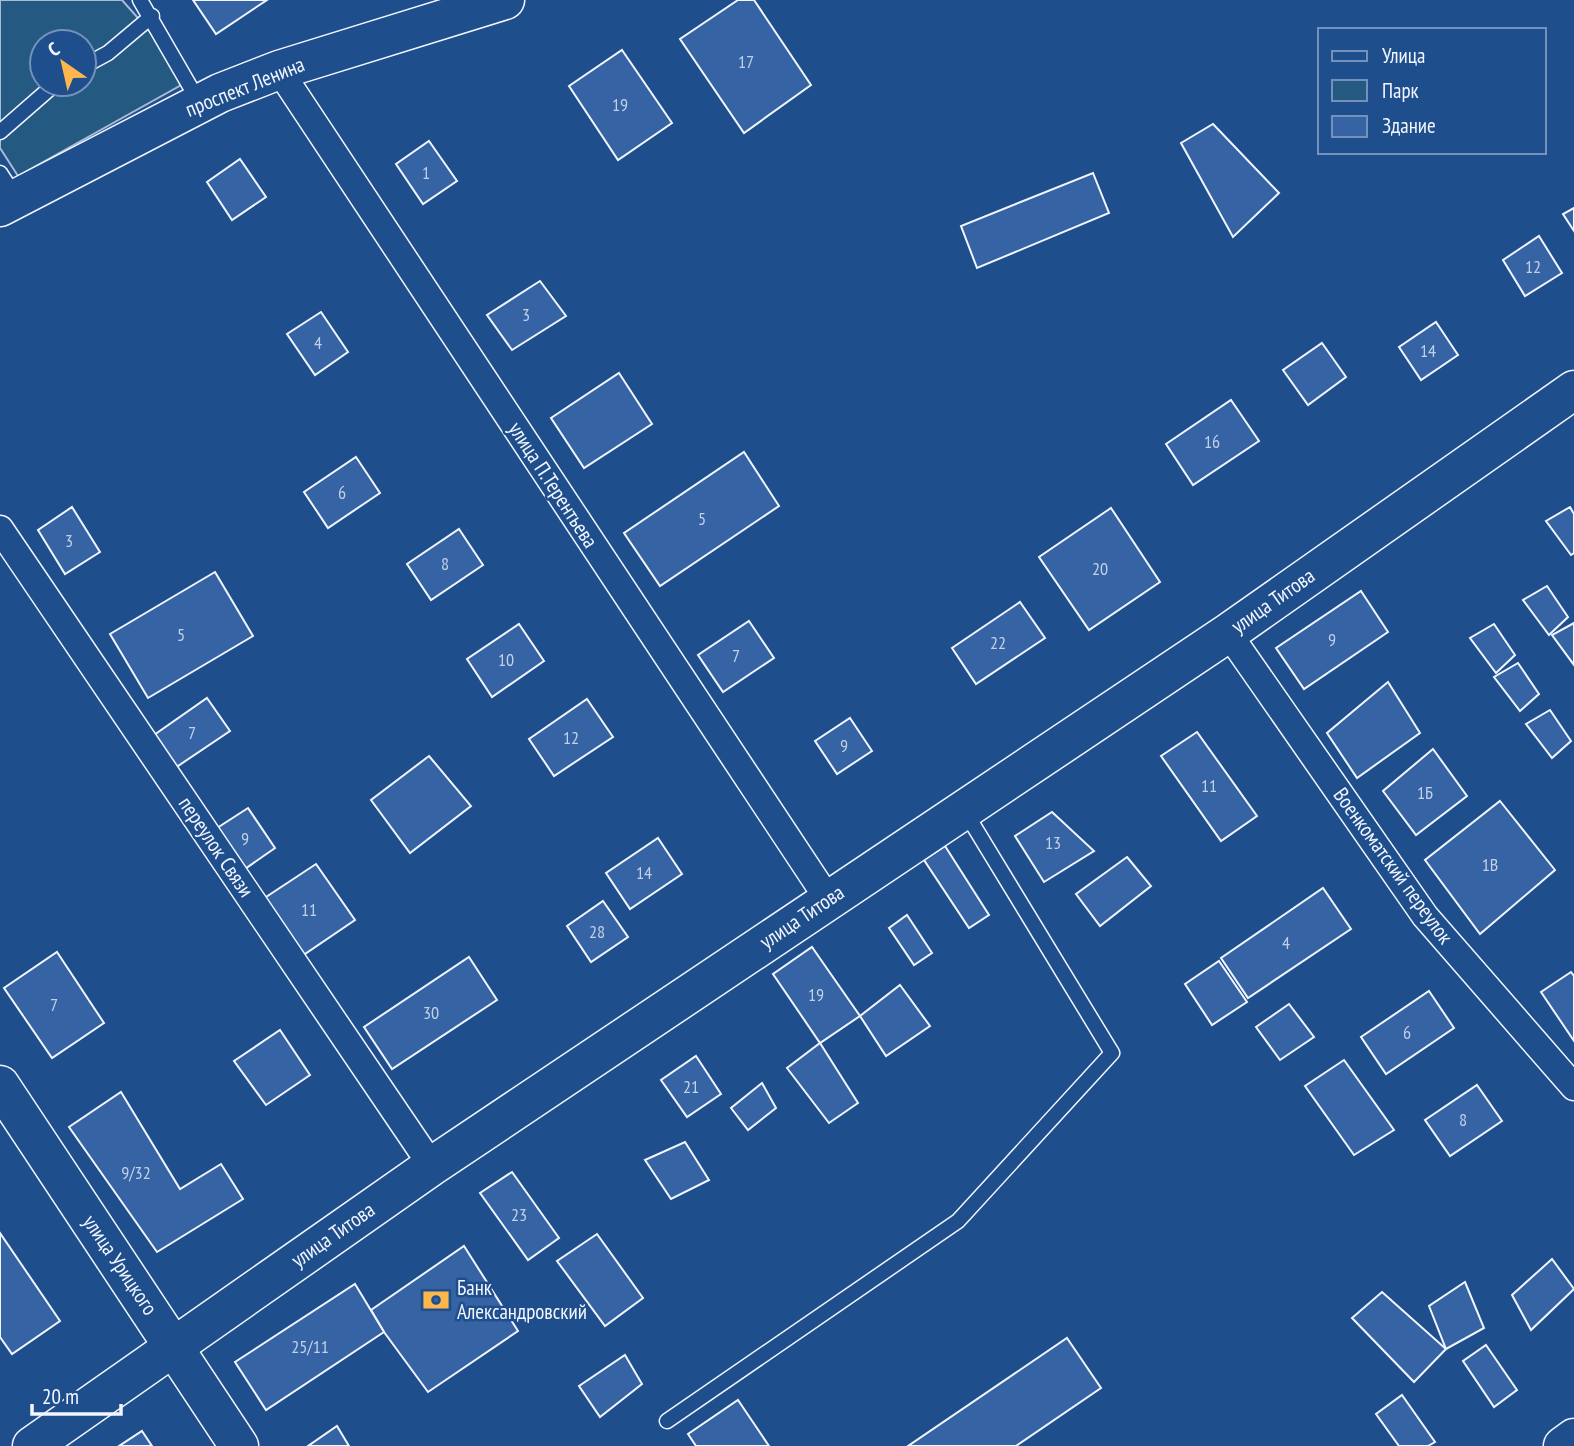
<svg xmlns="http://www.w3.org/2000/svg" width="1574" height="1446" viewBox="0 0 1574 1446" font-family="'PT Sans Narrow',sans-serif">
<rect width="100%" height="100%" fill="#1f4e8c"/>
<path fill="#245a82" stroke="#a8bbd7" stroke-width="2" fill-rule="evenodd" d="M0 0H122L192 79 18 176 0 148ZM42 42H84V84H42Z"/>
<g fill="#3563a3" stroke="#f2f6ff" stroke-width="2">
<polygon points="193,0 267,0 216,34"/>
<polygon points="738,0 754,0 811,85 744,133 680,39"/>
<polygon points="622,50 672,123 618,160 569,86"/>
<polygon points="1213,124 1279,193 1233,237 1181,143"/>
<polygon points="429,141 457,181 423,204 396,164"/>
<polygon points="240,159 266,197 232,220 207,182"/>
<polygon points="1093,173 1109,213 977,268 961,226"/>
<polygon points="1574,208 1574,231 1563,214"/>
<polygon points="1539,236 1562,273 1525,296 1503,260"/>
<polygon points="540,281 566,316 512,350 487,315"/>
<polygon points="321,312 348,352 315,375 287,334"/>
<polygon points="1436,322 1458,355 1421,380 1399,347"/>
<polygon points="1322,343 1346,377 1308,405 1283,370"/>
<polygon points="619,373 652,424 584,468 551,418"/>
<polygon points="1231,400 1259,441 1193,485 1166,444"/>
<polygon points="744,452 779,506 660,586 624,533"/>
<polygon points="356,457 380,493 328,528 304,492"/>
<polygon points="72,507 100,552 65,574 38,530"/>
<polygon points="1570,507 1574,514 1574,553 1571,555 1546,521"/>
<polygon points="1111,508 1160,582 1089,630 1039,557"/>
<polygon points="459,529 483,565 431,600 407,564"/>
<polygon points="215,572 253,636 148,698 110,634"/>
<polygon points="1547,586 1568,617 1549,635 1523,600"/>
<polygon points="1361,591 1388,632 1304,689 1276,648"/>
<polygon points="1020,602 1045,638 976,684 952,648"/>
<polygon points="749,621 774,658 723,692 698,655"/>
<polygon points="1574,623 1574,665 1552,635"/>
<polygon points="519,624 544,661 492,697 467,659"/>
<polygon points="1494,624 1515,655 1496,673 1470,638"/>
<polygon points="1518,663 1539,694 1520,711 1494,677"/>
<polygon points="1388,682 1420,733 1357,778 1327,733"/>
<polygon points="207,698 230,731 175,768 154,735"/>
<polygon points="587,699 613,737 554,776 529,739"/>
<polygon points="1550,710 1571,741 1552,758 1526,724"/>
<polygon points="850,718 872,751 837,774 815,741"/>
<polygon points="1197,732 1257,816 1221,841 1161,756"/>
<polygon points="1433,749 1467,796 1416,835 1383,791"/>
<polygon points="429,756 471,806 410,853 371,800"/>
<polygon points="1500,801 1555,870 1480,934 1425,860"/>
<polygon points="248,808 275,848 242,871 214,830"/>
<polygon points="1052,812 1094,851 1044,882 1015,836"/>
<polygon points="658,838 682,874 630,909 606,873"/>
<polygon points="945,846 989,915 969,928 924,860"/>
<polygon points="1127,857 1151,886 1100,926 1076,894"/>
<polygon points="316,864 355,920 299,958 263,899"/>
<polygon points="1323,888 1351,929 1248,998 1221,958"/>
<polygon points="603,901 628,937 591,962 567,926"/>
<polygon points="907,915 932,953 914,965 889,928"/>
<polygon points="812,947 860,1016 820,1043 773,974"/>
<polygon points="57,952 104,1023 52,1058 4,988"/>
<polygon points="469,957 497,1000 392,1069 364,1027"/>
<polygon points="1219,961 1247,1002 1212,1025 1185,984"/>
<polygon points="1571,972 1574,976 1574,1041 1541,992"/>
<polygon points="900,985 930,1026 886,1056 860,1016"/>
<polygon points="1429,991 1454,1028 1386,1074 1361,1037"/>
<polygon points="1289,1004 1314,1037 1280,1060 1256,1027"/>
<polygon points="280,1030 310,1075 266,1105 234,1061"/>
<polygon points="820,1043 858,1103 829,1123 787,1068"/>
<polygon points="696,1056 721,1094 687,1117 661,1080"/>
<polygon points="1344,1060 1394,1130 1354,1155 1305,1086"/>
<polygon points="762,1083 776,1108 748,1130 731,1108"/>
<polygon points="1477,1085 1502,1121 1450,1156 1425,1120"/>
<polygon points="121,1092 180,1189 221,1164 243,1199 157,1252 69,1127"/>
<polygon points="685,1142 709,1180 671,1199 645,1160"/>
<polygon points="512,1172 559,1238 528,1260 480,1193"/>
<polygon points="0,1233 60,1321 12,1354 0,1337"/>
<polygon points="597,1234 643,1298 605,1326 557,1261"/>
<polygon points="464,1246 518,1331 428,1392 384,1332 371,1310"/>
<polygon points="1552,1259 1574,1289 1531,1330 1512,1295"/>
<polygon points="1465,1282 1484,1328 1446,1349 1429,1306"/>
<polygon points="355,1284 384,1332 266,1410 235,1362"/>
<polygon points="1382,1292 1446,1349 1414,1382 1352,1318"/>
<polygon points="1067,1338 1101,1388 1016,1446 908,1446"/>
<polygon points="1486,1345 1517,1390 1494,1407 1463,1361"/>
<polygon points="625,1355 642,1384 600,1417 579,1386"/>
<polygon points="1402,1395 1435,1442 1428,1446 1399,1446 1376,1414"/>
<polygon points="738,1400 769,1446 696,1446 688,1434"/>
<polygon points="337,1426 349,1446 308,1446"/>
<polygon points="142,1431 152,1446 119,1446"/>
</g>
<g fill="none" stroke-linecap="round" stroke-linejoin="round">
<g stroke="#f2f6ff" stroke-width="17">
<g id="lane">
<polyline points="140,0 199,102"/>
<polyline points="84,66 108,53 152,16"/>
<polyline points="0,132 55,84"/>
<polyline points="0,173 15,196"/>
<polyline points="667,1421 958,1221 1112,1053 964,810"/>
</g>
</g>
<g stroke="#f2f6ff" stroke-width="29">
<g id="street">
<polyline points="279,70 828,899"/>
<polyline points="0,529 432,1166"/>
<polyline points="1228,633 1425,916 1574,1087"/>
</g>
</g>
<g stroke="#f2f6ff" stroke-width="41">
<g id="secondary">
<polyline points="0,1085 239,1446"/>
<polyline points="32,1446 432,1166 1228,633 1574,390"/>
<polyline points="1563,1446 1574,1438"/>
</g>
</g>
<g stroke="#f2f6ff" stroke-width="41">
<polyline id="primary" points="0,207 220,93 279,70 505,0"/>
</g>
<use href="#lane" stroke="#1f4e8c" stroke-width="14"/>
<use href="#street" stroke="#1f4e8c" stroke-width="26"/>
<use href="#secondary" stroke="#1f4e8c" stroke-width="38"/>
<use href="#primary" stroke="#1f4e8c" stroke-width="38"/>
</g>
<defs>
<g id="bank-bare" transform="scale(2.1)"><path d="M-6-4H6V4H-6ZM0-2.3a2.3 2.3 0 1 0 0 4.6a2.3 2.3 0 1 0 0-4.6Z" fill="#ffb74d" stroke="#1f4e8c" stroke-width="2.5" paint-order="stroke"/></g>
</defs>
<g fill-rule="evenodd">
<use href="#bank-bare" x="436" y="1300"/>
</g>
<g text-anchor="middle" stroke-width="5" stroke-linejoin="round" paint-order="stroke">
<g font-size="18" fill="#c3d1e8">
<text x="746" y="68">17</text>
<text x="620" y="111">19</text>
<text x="426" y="179">1</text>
<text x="1533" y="273">12</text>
<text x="526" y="321">3</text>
<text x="318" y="349">4</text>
<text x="1428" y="357">14</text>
<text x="1212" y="448">16</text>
<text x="342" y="499">6</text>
<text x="702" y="525">5</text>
<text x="69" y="547">3</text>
<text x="445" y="570">8</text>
<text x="1100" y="575">20</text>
<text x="181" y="641">5</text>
<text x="1332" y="646">9</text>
<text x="998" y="649">22</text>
<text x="736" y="662">7</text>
<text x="506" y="666">10</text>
<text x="192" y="739">7</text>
<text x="571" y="744">12</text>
<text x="844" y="752">9</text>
<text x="1209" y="792">11</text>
<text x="1425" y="799">1Б</text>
<text x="245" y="845">9</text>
<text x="1053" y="849">13</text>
<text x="1490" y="871">1В</text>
<text x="644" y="879">14</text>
<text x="309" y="916">11</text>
<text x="597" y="938">28</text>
<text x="1286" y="949">4</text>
<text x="816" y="1001">19</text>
<text x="54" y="1011">7</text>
<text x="431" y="1019">30</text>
<text x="1407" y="1039">6</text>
<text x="691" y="1093">21</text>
<text x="1463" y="1126">8</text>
<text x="136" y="1179">9/32</text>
<text x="519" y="1221">23</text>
<text x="310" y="1353">25/11</text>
</g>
<g font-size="21" fill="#f2f6ff" stroke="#1f4e8c">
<text transform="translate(245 87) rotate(-22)" y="7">проспект Ленина</text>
<text transform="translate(553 485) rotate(57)" y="7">улица П.Терентьева</text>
<text transform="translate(1273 601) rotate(-35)" y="7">улица Титова</text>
<text transform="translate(216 847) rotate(56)" y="7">переулок Связи</text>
<text transform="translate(1393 866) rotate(54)" y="7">Военкоматский переулок</text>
<text transform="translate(802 917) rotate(-34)" y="7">улица Титова</text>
<text transform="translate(333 1235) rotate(-35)" y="7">улица Титова</text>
<text transform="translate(120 1265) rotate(56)" y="7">улица Урицкого</text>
</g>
<g font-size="21" fill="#f2f6ff" stroke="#1f4e8c" text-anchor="start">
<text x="457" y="1295">Банк<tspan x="457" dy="24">Александровский</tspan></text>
</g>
</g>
<rect x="1318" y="28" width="228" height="126" fill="#1f4e8c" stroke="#7391ba" stroke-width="2"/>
<rect x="1332" y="51" width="35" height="10" fill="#1f4e8c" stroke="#7391ba" stroke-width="2"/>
<text x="1382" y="63" font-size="21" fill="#f2f6ff">Улица</text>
<rect x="1332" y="80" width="35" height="21" fill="#245a82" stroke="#7391ba" stroke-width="2"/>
<text x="1382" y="98" font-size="21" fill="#f2f6ff">Парк</text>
<rect x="1332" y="116" width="35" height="21" fill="#3563a3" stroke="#7391ba" stroke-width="2"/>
<text x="1382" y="133" font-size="21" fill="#f2f6ff">Здание</text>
<g transform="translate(63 63) rotate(326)"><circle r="33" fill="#1f4e8c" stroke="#7391ba" stroke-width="2"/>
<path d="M0-5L12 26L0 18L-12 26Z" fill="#ffb74d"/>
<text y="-10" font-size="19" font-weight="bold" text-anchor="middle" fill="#f2f6ff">С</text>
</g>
<path d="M32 1404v10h89v-10" fill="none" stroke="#f2f6ff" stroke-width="3.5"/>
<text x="42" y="1404" font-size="21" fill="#f2f6ff" stroke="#1f4e8c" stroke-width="5" paint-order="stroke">20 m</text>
</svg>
